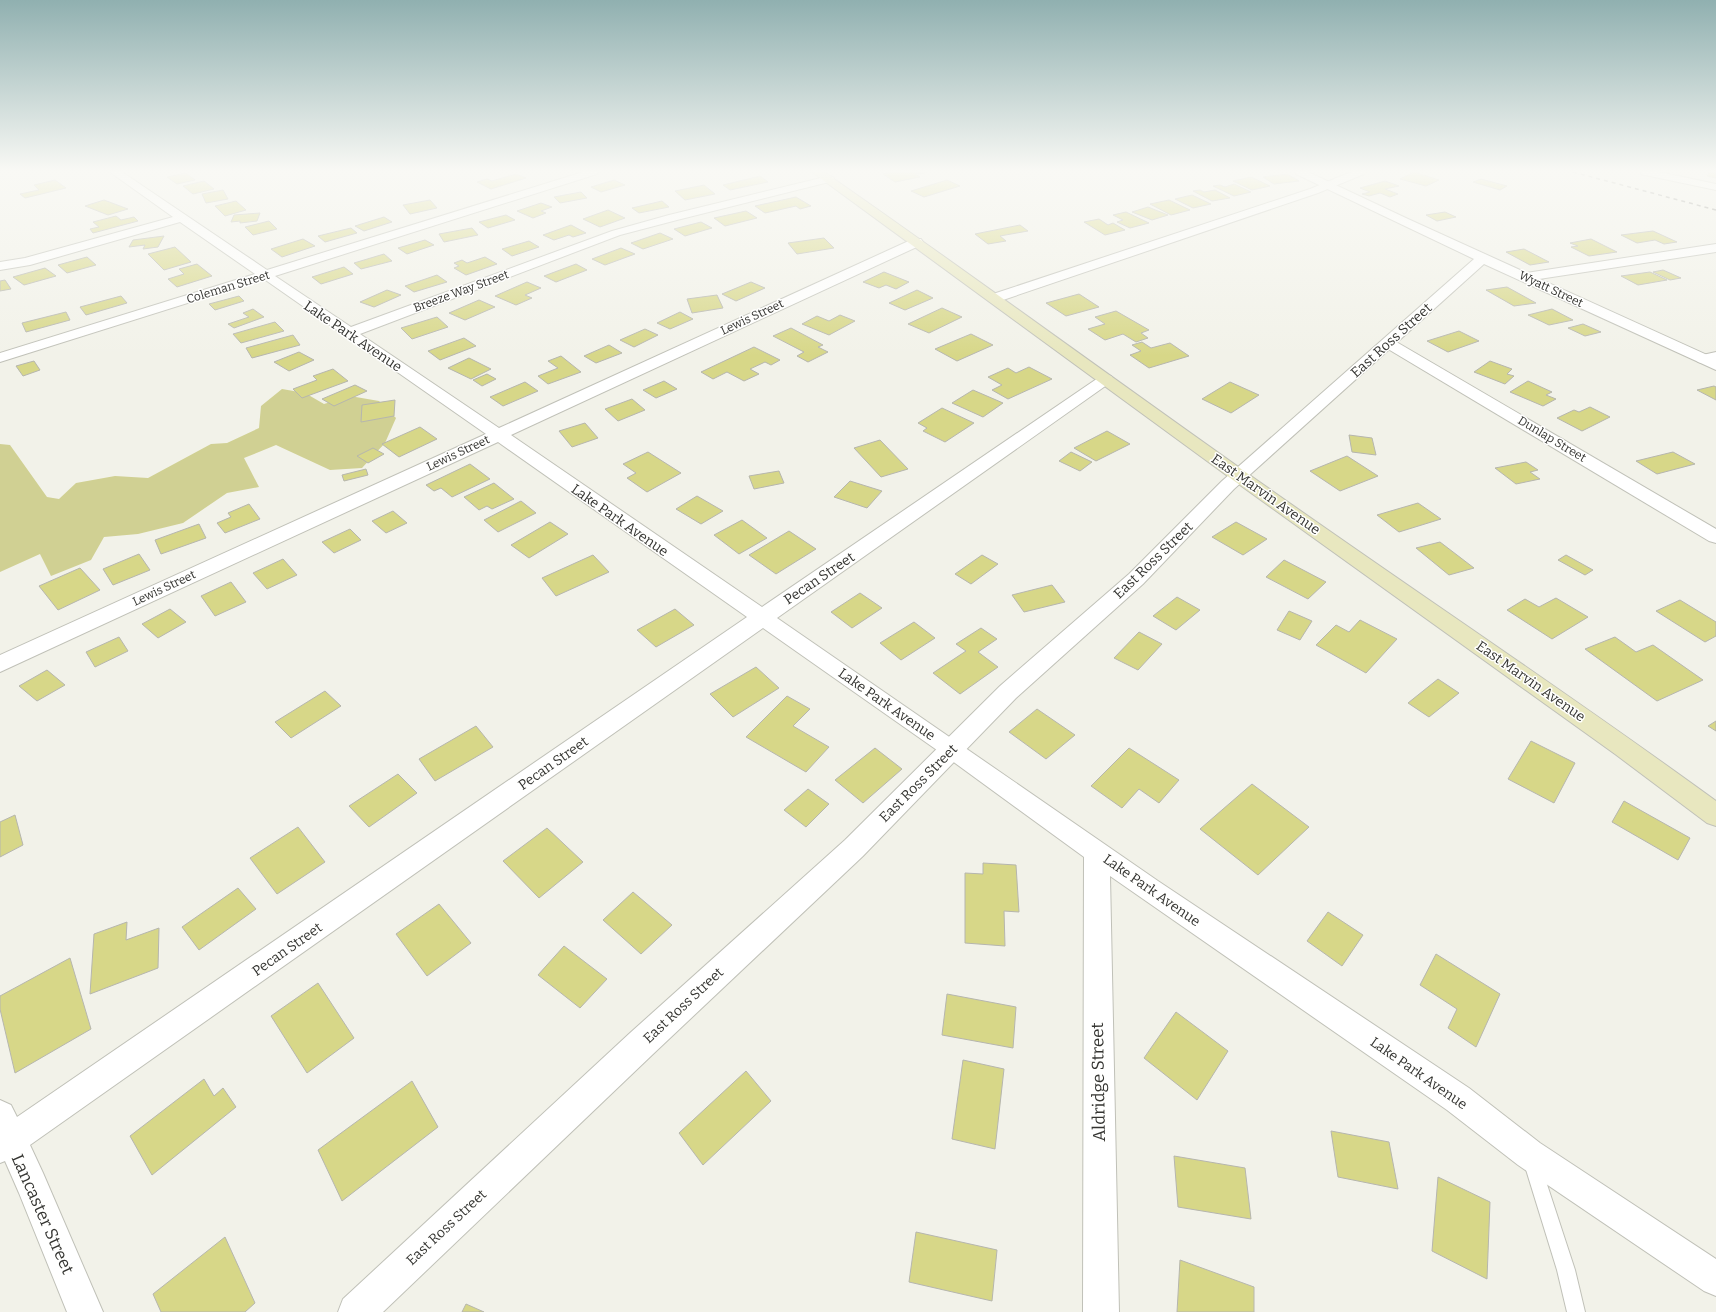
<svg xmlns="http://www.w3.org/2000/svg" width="1716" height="1312" viewBox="0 0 1716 1312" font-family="Bitter,serif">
<rect width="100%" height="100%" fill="#f2f2e9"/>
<polygon fill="#d0d093" points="282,389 305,393 324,404 350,396 379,401 396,418 385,443 362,468 330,470 276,445 244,458 259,487 227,493 183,523 138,534 104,537 91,560 51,576 40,554 0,572 0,444 10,445 47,497 59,499 76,483 115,476 148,478 211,444 227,443 259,428 261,406"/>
<g fill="#d7d788" stroke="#b6b6ae">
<polygon points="893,172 923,172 925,173 915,174 920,177 895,182 883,174"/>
<polygon points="1414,172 1439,180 1426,186 1400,179"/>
<polygon points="1710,172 1716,173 1716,178 1707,176"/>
<polygon points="186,173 195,180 177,184 167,177"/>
<polygon points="516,174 526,178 491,189 477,182 487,179 492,181"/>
<polygon points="1287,174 1299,181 1274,184 1263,177"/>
<polygon points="760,176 768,182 730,190 723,185"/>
<polygon points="1251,177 1270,186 1252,190 1233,181"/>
<polygon points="1481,179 1507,186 1500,190 1473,182"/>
<polygon points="55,180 66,188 25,198 20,194 39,190 34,185"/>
<polygon points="614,180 625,185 601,192 591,187"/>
<polygon points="947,180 960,186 924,197 911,191"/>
<polygon points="204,181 214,189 193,194 183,186"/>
<polygon points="1385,181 1399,186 1385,189 1398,194 1390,197 1380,193 1369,196 1362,194 1370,192 1360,188"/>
<polygon points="1234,184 1251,192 1234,196 1213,186 1220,185 1225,187"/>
<polygon points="704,185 715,194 685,200 675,191"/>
<polygon points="223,190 228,199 206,203 202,194"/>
<polygon points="1200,190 1204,192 1215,190 1230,198 1212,201 1193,191"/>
<polygon points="581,192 587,198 560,203 554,197"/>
<polygon points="1192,195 1211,204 1193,208 1175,199"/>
<polygon points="796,197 811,206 800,209 796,206 765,213 755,206"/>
<polygon points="104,200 128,209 108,215 85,206"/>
<polygon points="430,200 437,208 410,214 403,205"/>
<polygon points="1169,200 1190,210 1171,215 1150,204"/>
<polygon points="236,201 246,210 225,216 215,206"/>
<polygon points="662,201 669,207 639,213 632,208"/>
<polygon points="541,203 552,207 541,211 546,213 533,218 517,211"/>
<polygon points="1148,207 1168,215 1152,220 1132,212"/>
<polygon points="608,210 625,218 600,227 583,219"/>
<polygon points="746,211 757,218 725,226 714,218"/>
<polygon points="1126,212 1149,223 1130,228 1117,222 1123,220 1113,215"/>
<polygon points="1445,212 1456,217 1437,221 1426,215"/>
<polygon points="260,213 257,221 240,223 240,221 231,222 234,215"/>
<polygon points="506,215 515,220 488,228 479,222"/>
<polygon points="116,216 121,220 134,217 138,221 93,233 90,229 99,227 93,222"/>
<polygon points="384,217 392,222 364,231 355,226"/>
<polygon points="1099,219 1108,225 1113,223 1125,230 1105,235 1084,222"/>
<polygon points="269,221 277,229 253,235 245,227"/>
<polygon points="701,222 712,228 685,236 674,229"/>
<polygon points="571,225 586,233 573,237 569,235 554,240 543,235"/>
<polygon points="1020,225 1028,231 1000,236 1006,241 988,244 975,234"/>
<polygon points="351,228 357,233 325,242 318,236"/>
<polygon points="472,228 478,235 444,242 439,234"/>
<polygon points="1653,231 1677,242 1664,244 1655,240 1637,243 1621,235"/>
<polygon points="660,233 673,239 643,249 631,243"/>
<polygon points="164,236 158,247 143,249 145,245 129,247 133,240"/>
<polygon points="824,238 834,248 797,254 788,243"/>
<polygon points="303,239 315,246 282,257 271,249"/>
<polygon points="1591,239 1617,252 1589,256 1571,247 1578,246 1570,243"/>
<polygon points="425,240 434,245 407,254 398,248"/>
<polygon points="529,241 539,247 512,256 502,249"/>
<polygon points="175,247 191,262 164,270 148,254"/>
<polygon points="621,248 635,254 605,265 592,259"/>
<polygon points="1524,249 1549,262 1530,265 1506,252"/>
<polygon points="384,254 392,261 361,269 354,263"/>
<polygon points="87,257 96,265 67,273 58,265"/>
<polygon points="485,257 497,264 466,275 454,268 459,266 454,263 462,260 467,263"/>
<polygon points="197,264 212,276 177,287 168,279 184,274 179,269"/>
<polygon points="576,264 587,270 556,282 544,276"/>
<polygon points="344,267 353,274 321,284 312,277"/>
<polygon points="45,268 56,276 24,285 13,277"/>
<polygon points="1663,270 1681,278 1670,280 1653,272"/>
<polygon points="884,272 909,282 896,289 886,285 879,288 863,282"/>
<polygon points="1650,272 1667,280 1638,285 1621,276"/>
<polygon points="437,275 447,282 414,292 405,286"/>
<polygon points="5,280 11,289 0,291 0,281"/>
<polygon points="527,282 541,288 525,295 532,298 516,305 495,296"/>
<polygon points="751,282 765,288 736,301 722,294"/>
<polygon points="1507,287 1536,303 1514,306 1486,290"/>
<polygon points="387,290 401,295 374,307 360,302"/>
<polygon points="917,290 933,298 905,310 889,303"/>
<polygon points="1079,294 1099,307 1066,316 1046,303"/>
<polygon points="717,295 723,308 692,313 687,299"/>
<polygon points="121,296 127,303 86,315 80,307"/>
<polygon points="239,296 244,301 215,310 209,304"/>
<polygon points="479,300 495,307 465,320 449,313"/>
<polygon points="942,308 962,317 929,333 908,324"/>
<polygon points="253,309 264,317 234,328 228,324 249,317 243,313"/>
<polygon points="1552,309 1573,320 1549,325 1528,315"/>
<polygon points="1116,311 1149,330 1141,333 1148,338 1136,342 1123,334 1105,340 1088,329 1105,324 1095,317"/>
<polygon points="66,312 70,320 26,332 22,323"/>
<polygon points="680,312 693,319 670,329 657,323"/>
<polygon points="840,315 855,321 829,335 802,324 817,316 829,321"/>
<polygon points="437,317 448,327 412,339 401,328"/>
<polygon points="275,322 284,331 241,343 233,334"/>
<polygon points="1583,324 1601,332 1585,336 1568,328"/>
<polygon points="791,328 823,345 818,347 828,352 808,362 797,356 804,352 773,336"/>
<polygon points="645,329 658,335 634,347 620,340"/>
<polygon points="1459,331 1479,341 1448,352 1427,341"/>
<polygon points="971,334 993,345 957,361 935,349"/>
<polygon points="293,335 300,345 252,358 246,348"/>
<polygon points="464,338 476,346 440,360 428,351"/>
<polygon points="1142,342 1151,348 1170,343 1189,356 1149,368 1130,355 1141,351 1132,345"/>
<polygon points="609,345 622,353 596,363 584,356"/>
<polygon points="754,347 780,360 771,365 765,362 750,369 759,374 744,381 727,372 713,379 701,372"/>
<polygon points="299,352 314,360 289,371 274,362"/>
<polygon points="561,356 581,372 548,384 538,376 558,368 548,361"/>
<polygon points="469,358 491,369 471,379 448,368"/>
<polygon points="34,361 40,370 23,376 16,366"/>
<polygon points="1490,361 1512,369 1507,374 1514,376 1505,384 1474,372"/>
<polygon points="1029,367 1052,379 1008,399 992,390 1002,385 988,377 1008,368 1016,373"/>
<polygon points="333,369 348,381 302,398 293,389 317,380 313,376"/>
<polygon points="487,374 496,379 482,386 473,380"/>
<polygon points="664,381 677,389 656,398 643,390"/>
<polygon points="1528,381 1552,392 1546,395 1556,399 1543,406 1510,392"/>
<polygon points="525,382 538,391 503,406 490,397"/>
<polygon points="1230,382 1259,395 1231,413 1202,399"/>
<polygon points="355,385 367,391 334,406 322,399"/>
<polygon points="1714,386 1716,387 1716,400 1697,390"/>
<polygon points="973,390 1003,403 983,417 952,403"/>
<polygon points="632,399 645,410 618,421 605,409"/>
<polygon points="395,400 394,416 361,422 362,405"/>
<polygon points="1590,407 1610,417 1582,431 1557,418 1574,410 1579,412"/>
<polygon points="942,408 974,423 945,442 923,431 927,428 918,423"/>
<polygon points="585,423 598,438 572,447 559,431"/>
<polygon points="420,427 437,439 399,457 382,444"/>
<polygon points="1107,431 1130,444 1096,461 1074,448"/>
<polygon points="1349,435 1372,438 1376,455 1352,452"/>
<polygon points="880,440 908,469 881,477 854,448"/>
<polygon points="373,448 384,454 368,463 357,456"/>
<polygon points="648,452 681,473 647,492 627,478 636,473 623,464"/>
<polygon points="1071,452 1092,462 1080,471 1059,461"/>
<polygon points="1673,452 1695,464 1657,474 1636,461"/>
<polygon points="1347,456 1378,476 1340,491 1310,471"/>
<polygon points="1526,462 1538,470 1530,472 1540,479 1516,484 1495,468"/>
<polygon points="470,464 490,479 452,497 441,488 434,491 426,485"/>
<polygon points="366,469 368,475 344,481 342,475"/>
<polygon points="779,471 784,483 754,489 749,476"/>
<polygon points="850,481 882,491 867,508 834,497"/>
<polygon points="494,483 514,499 492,509 487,506 479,510 464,497"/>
<polygon points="697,496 723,511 701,524 676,509"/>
<polygon points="521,501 536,513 498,532 484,520"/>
<polygon points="1418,503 1441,519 1399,532 1377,515"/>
<polygon points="249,504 260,519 225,533 217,523 231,517 228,513"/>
<polygon points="393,511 407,523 386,533 372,521"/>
<polygon points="742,520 767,538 739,554 714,535"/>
<polygon points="550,522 568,534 529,558 511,545"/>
<polygon points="1236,522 1267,539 1243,555 1212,537"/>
<polygon points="199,524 206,538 161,554 155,540"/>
<polygon points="350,529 361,540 334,553 322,542"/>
<polygon points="789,531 816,549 776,574 749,555"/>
<polygon points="1440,542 1474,568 1449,575 1416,548"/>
<polygon points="139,554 150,570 113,585 103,569"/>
<polygon points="593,555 609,572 556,596 542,578"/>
<polygon points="982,555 998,564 971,584 955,574"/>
<polygon points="1566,555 1593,570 1585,575 1558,560"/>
<polygon points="283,559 297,575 267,589 253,573"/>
<polygon points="1284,560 1326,582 1308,599 1266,577"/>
<polygon points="80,568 100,590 58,610 39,586"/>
<polygon points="231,582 246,602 215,616 201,596"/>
<polygon points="1052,585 1065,602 1024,612 1012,595"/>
<polygon points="860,593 882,608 852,628 831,612"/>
<polygon points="1177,597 1200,610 1176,630 1153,616"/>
<polygon points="1556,598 1588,617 1552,639 1507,610 1525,599 1539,607"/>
<polygon points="1680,600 1716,622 1716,636 1705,642 1656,611"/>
<polygon points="170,609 186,622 158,638 142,624"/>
<polygon points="675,609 694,625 656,647 637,630"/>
<polygon points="1289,611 1312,621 1300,640 1277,630"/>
<polygon points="1360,620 1397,639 1366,673 1316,645 1336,625 1349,632"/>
<polygon points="914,622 935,638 901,660 880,643"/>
<polygon points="981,628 997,639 978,652 998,667 960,694 933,673 966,651 956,644"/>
<polygon points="1139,632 1162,644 1138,670 1114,658"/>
<polygon points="119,637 128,651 95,667 86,652"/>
<polygon points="1615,637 1636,652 1653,645 1703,680 1657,701 1585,649"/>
<polygon points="756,667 779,688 733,717 710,694"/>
<polygon points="47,670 65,685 37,701 19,686"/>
<polygon points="1438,679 1459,693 1429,717 1408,703"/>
<polygon points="325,691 341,706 291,738 275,722"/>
<polygon points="787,696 810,709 793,726 829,747 806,772 746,737"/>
<polygon points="1037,709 1075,735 1046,759 1009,732"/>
<polygon points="1716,721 1716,731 1708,726"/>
<polygon points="476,726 493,747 435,781 419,759"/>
<polygon points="1531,741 1575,763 1554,803 1508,779"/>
<polygon points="875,748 902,769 863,803 835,780"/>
<polygon points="1129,748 1179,780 1159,803 1139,789 1122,808 1091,786"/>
<polygon points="398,774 417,793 369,827 349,806"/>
<polygon points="1252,784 1309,827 1258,875 1200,829"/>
<polygon points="808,789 829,804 806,827 784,810"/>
<polygon points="1624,801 1690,838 1678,860 1612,822"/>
<polygon points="15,815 23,845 0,857 0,822"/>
<polygon points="298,827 325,862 277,894 250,858"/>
<polygon points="547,828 583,862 539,898 503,861"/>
<polygon points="983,863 1016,865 1019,912 1004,911 1005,946 965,943 965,873 983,874"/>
<polygon points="238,888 256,909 199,950 182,927"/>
<polygon points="633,892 672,925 641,954 603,920"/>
<polygon points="439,904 471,943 427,976 396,934"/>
<polygon points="1328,912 1363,935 1342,966 1307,941"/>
<polygon points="127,922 126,940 159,928 158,968 90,994 94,934"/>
<polygon points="564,946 607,979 580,1008 538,975"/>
<polygon points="1436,954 1500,994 1476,1047 1448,1028 1457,1009 1420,985"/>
<polygon points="70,958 91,1029 15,1073 0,1009 0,996"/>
<polygon points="318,983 354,1038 307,1073 271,1016"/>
<polygon points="947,994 1016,1007 1013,1048 942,1035"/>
<polygon points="1176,1012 1228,1051 1197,1100 1144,1058"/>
<polygon points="963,1060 1004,1069 995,1149 952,1139"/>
<polygon points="746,1071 771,1101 703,1165 679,1133"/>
<polygon points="204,1079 214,1096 223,1088 236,1107 152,1175 130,1136"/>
<polygon points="412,1081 438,1127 342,1201 318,1150"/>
<polygon points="1331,1131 1389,1142 1398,1189 1338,1177"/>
<polygon points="1174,1156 1245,1168 1251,1219 1178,1207"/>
<polygon points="1438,1177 1490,1202 1487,1279 1432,1251"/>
<polygon points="916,1232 997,1250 992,1301 909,1282"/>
<polygon points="225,1237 255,1303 245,1312 161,1312 153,1294"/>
<polygon points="1180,1260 1254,1287 1254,1312 1177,1312"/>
<polygon points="466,1304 484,1312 462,1312"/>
</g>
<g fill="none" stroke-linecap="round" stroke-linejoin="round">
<g stroke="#c0c1b8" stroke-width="2">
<polygon id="service" points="1532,1155 1538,1157 1540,1163 1575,1270 1585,1312 1567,1312 1557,1270 1524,1163 1526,1157"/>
</g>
<g stroke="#c0c1b8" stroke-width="2">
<g id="minor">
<polygon points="110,172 122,172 267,270 583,172 598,172 597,174 275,276 351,327 612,231 669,215 829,176 833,177 834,179 833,181 677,220 620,235 360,334 499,428 913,239 921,239 923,242 921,245 511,435 762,607 1101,376 1106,375 1111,376 1113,379 1111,382 777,618 1158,881 1469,1088 1540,1143 1716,1259 1716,1296 1704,1291 1518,1165 1447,1110 1110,876 1119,1312 1083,1312 1084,857 944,755 763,628 30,1145 43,1173 103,1312 67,1312 19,1193 5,1161 0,1163 0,1100 11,1105 17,1117 747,617 498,442 0,672 0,655 486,434 264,279 0,362 0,353 255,274 180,222 30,265 0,270 0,262 25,258 173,217"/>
<polygon points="1351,172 1365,172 1364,174 1318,193 1000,301 990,301 988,298 990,295 1310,189"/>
<polygon points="1640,172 1659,172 1716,184 1716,190 1645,175 1641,174"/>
<polygon points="1716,244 1716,252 1526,281 1521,280 1520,277 1521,274 1526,273"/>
<polygon points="1388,339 1393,340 1716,529 1716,543 1709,541 1383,346 1381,343 1383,340"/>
<polygon points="1716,352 1716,360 1703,363 1698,362 1696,359 1698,356"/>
</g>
</g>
<g stroke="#c0c1b8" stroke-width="2">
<polygon id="tertiary" points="1295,172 1308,172 1408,219 1716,359 1716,370 1484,264 1234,489 1143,584 1016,698 863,856 652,1055 383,1312 338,1312 343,1299 630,1033 845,840 1000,686 1129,574 1222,481 1474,259 1296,174"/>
</g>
<g stroke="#c0c1b8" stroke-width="2">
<path id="secondary" d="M812 172H824C965 270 1104 372 1244 471 1400 582 1561 688 1716 801V826L1707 823 1615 754 1233 480Z"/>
</g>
<use href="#service" fill="#fff" fill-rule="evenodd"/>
<use href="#minor" fill="#fff" fill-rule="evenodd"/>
<use href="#tertiary" fill="#fff" fill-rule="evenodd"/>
<use href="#secondary" fill="#e8e7bf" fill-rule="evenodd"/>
<polyline stroke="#858580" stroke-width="1.5" stroke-dasharray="4 4" stroke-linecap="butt" points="1573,172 1716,210"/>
</g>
<linearGradient id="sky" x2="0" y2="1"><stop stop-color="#90b0b0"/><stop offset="0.48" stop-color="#f9f9f5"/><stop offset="1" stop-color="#f9f9f5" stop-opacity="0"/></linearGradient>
<rect width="1716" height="356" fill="url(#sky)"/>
<g text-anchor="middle" stroke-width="3" stroke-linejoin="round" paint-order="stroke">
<g font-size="12" fill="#343431" stroke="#fffffe">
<text transform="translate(228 287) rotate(-17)" y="4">Coleman Street</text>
<text transform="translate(1551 289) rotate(25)" y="4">Wyatt Street</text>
<text transform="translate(461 291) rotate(-20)" y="4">Breeze Way Street</text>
<text transform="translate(752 317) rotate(-25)" y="4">Lewis Street</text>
<text transform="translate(1552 439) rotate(31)" y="4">Dunlap Street</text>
<text transform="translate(458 453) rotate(-25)" y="4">Lewis Street</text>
<text transform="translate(164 588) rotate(-25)" y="4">Lewis Street</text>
</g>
<g font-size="14" fill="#343431" stroke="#fffffe">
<text transform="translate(353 336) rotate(34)" y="5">Lake Park Avenue</text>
<text transform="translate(1391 340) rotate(-42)" y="5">East Ross Street</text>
<text transform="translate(1266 494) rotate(35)" y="5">East Marvin Avenue</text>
<text transform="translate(620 520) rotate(35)" y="5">Lake Park Avenue</text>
<text transform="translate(1153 560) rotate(-44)" y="5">East Ross Street</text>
<text transform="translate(819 578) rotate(-34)" y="5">Pecan Street</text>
<text transform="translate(1531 681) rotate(35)" y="5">East Marvin Avenue</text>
<text transform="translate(887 704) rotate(35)" y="5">Lake Park Avenue</text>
<text transform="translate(553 763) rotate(-35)" y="5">Pecan Street</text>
<text transform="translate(918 783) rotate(-45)" y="5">East Ross Street</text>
<text transform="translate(1152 890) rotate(35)" y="5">Lake Park Avenue</text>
<text transform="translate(287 949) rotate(-35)" y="5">Pecan Street</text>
<text transform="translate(683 1005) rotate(-43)" y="5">East Ross Street</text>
<text transform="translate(1419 1073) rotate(35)" y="5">Lake Park Avenue</text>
<text transform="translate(446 1227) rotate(-43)" y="5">East Ross Street</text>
</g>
<g font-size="17" fill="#343431" stroke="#fffffe">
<text transform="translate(1098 1082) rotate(-91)" y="6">Aldridge Street</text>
<text transform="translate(43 1214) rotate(66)" y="6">Lancaster Street</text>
</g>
</g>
</svg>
